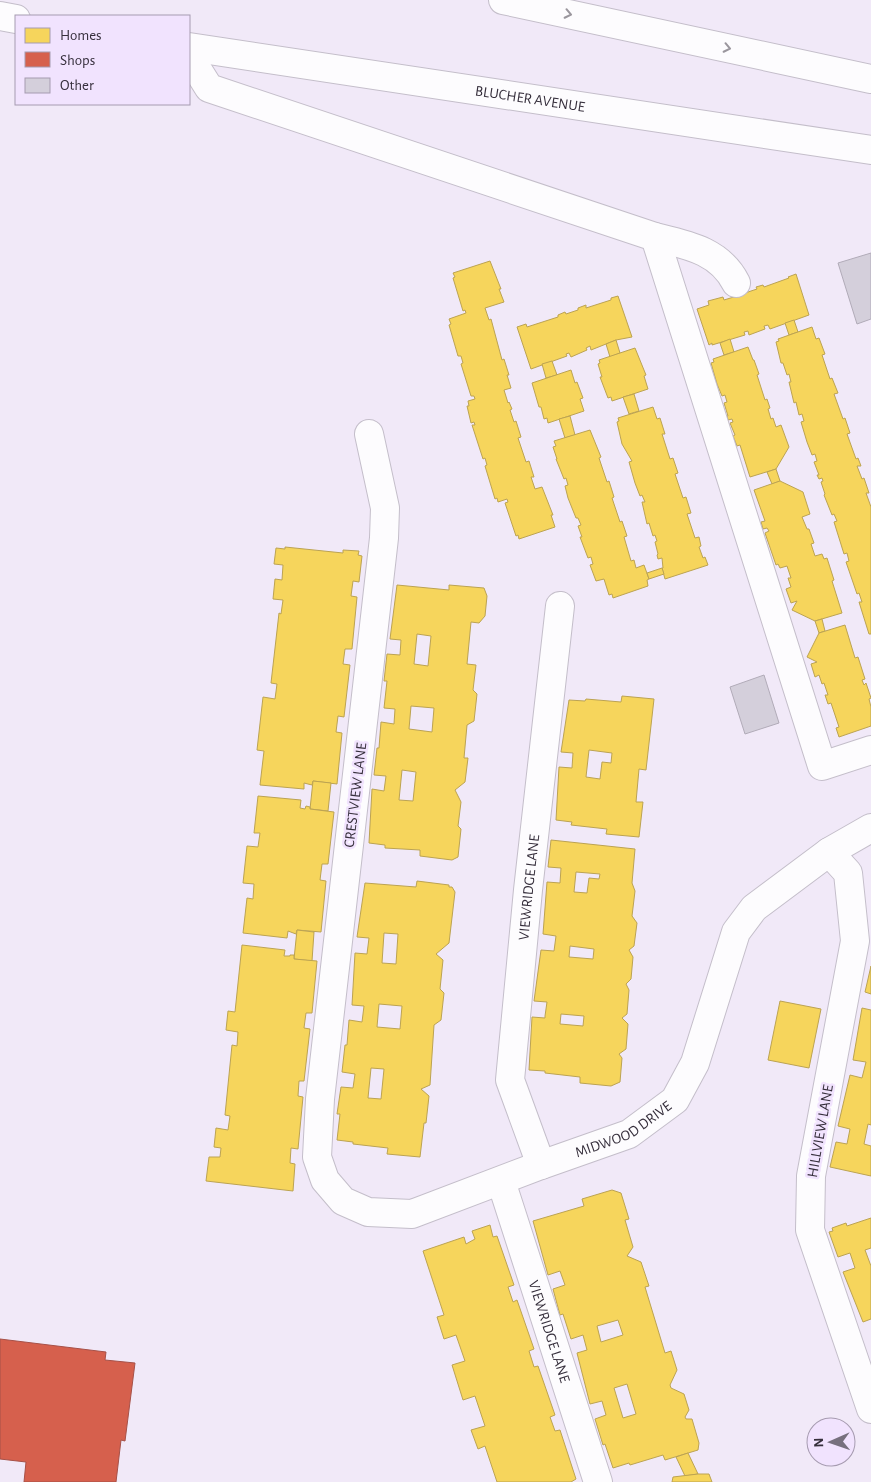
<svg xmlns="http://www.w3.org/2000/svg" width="871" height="1482" viewBox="0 0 871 1482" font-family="'Alegreya Sans',sans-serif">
<rect width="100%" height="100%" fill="#f1e9f8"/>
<g fill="#f6d55c" stroke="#bca352" fill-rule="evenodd">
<polygon points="490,261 501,289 499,289 504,302 485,308 489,320 491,319 502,360 504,359 509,375 507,375 511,388 504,390 508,403 509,402 512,409 510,410 514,422 516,421 521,437 518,438 526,462 529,461 534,477 531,477 535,489 542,487 553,515 551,515 555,527 519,539 518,535 516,536 505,503 508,502 507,499 498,502 497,498 495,499 485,466 487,465 485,458 483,459 472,425 475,425 474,422 471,423 467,406 469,406 468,401 475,399 474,396 471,396 461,364 463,363 461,356 458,356 449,325 451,324 449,319 466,313 465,310 463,311 453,278 455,277 453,273"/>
<polygon points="796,274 809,315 770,329 768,325 764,326 765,329 749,335 748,331 744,332 745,335 712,345 712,343 709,345 697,309 709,305 708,301 723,297 724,300 737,296 743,290 745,293 757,289 756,287 763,285 764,287 789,278 788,277"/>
<polygon points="618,296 632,337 616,340 591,350 590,346 586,348 587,350 571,357 569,353 566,354 567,356 531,369 517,327 526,324 527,327 558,317 558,315 565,312 566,314 578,310 578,308 586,305 586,308 611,300 611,298"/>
<polygon points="794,320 798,332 789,335 785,323"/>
<polygon points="812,327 816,339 819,338 825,354 822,355 830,379 832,378 838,393 834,394 843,419 845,418 850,433 847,434 856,459 858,458 861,466 857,466 862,479 864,478 869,493 866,493 871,507 871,634 869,634 859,602 862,602 859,593 857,594 846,562 849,561 847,553 844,554 834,522 837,521 834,514 832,515 824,495 825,494 821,482 823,481 822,478 819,479 817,475 819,475 814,462 817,461 815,454 812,455 807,442 801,422 804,421 802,414 799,415 796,402 794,403 789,382 791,382 789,374 787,375 783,363 781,363 776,342 779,341 778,339"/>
<polygon points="730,339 734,352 724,355 720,343"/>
<polygon points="616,340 620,353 610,357 606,344"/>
<polygon points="748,347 753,360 754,360 759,374 757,375 765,400 767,399 770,408 768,409 771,419 773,418 776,427 781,425 789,447 776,469 750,477 740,445 737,446 733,436 735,435 730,423 733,422 732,419 728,420 727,416 728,416 724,403 727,402 725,395 722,396 717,384 711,363 714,362 713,359"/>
<polygon points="635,348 646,375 644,376 648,389 612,401 611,397 608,398 600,377 602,377 598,364 600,363 599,360"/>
<polygon points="552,361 557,375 546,378 542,364"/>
<polygon points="571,370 575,383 577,382 583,398 580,399 584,411 548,423 547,418 544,419 541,407 539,407 532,383"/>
<polygon points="634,394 639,411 629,414 623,397"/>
<polygon points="653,407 657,419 660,418 665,434 662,434 670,459 673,458 678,473 675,474 683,498 686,497 691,513 687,514 695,538 699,537 701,546 699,547 703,558 705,557 708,565 665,579 662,568 663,568 662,558 658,559 657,555 658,554 655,542 657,541 655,535 653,536 649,523 647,524 642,502 645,502 642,495 640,496 635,483 629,462 632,461 622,444 617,422 619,421 618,418"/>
<polygon points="570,416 575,435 565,438 559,419"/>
<polygon points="590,430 601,457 599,458 607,482 609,481 614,497 612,498 620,522 622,521 627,536 624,537 631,561 634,560 636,568 644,565 649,579 647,580 648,586 613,598 612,594 609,595 604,579 596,581 590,565 593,564 591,557 588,558 580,537 582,537 578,526 581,525 578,518 576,518 568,498 565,486 568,485 566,478 564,479 556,459 557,459 553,447 556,446 554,441"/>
<polygon points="776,469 780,481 772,484 767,472"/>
<polygon points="780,481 803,492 810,514 802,517 807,529 809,529 814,543 811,544 815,556 822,554 824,559 827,558 834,580 832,581 842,613 815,621 792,610 797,601 791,603 786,589 791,587 788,578 791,578 787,566 780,568 778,564 776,565 765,533 769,531 767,528 763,529 761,522 765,521 754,490"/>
<polygon points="285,547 343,553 343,550 359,551 358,555 362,556 359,582 353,581 351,596 357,597 352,649 345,649 343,664 350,665 344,717 338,716 336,732 342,733 337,784 313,781 312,785 304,783 304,789 260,785 264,751 257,750 263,697 275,699 277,684 271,683 279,613 281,614 283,600 273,599 275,579 282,580 283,565 274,564 276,548 285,549"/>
<polygon points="662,568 664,574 649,579 647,573"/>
<path d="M397 585 449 590V585L484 588 487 596 485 616 479 623 471 622 467 664 476 665 473 690 477 694 474 721 467 725 464 758H468L465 782 455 790 461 802 458 826 461 829 458 857 452 860 420 856V850L385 848V845L369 843 372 789 384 791 386 776 374 775 377 748H379L381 722 394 724 395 709 384 708 387 681H384L387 654 400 655 401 640 390 639ZM417 634 431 636 428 666 414 664ZM411 706 434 708 432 732 409 729ZM402 770 416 772 413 801 399 800Z"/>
<polygon points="822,619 825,631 819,633 815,621"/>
<polygon points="845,625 855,658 858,657 865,679 862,680 864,685 866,683 871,698 869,699 871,707 871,726 839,737 836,728 839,727 831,703 828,704 825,695 828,695 824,683 822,684 819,675 815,677 811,664 817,662 807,657 819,633"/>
<path d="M622 696 654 699 646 770 639 769 636 802H643L639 837 606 834 607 829 571 825 572 822 556 820 559 767 572 768 573 753 561 752 569 700 585 701 586 699 621 702ZM589 750 612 753 611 763 602 762 600 779 586 777Z"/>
<polygon points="313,781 331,783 328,811 310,809"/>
<polygon points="258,796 301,800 300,808 305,809 306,806 310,807 310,809 334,812 328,864 322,864 320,880 326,881 321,932 297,930 296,934 288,931 287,938 243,933 247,898 253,899 254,884 243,883 247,846 258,847 260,833 254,833"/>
<path d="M551 840 635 849 632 883 635 891 632 916 637 923 634 946 629 950 633 957 631 979 626 984 629 990 627 1014 622 1018 628 1024 626 1049 619 1054 622 1058 620 1082 611 1086 580 1083V1077L545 1073V1071L529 1070 532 1017 545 1018V1016L547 1002 534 1001 541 950 554 951 556 936 543 934 547 882 560 883 561 868 548 867ZM576 872 600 874 599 879 589 878 587 893 574 892ZM570 946 594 949 593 959 569 957ZM561 1014 584 1016 583 1026 560 1024Z"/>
<path d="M417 881 449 885V887H452L455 892 449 943 436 954 443 960 440 989 444 993 441 1020 434 1025 430 1085 421 1089 429 1096 426 1123H424L420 1157 387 1154 388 1148 353 1144V1142L337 1140 340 1114H337L341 1087 353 1088 355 1074 342 1072 345 1045H347L349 1020 362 1022 364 1006 352 1005 355 953 367 954 369 938 357 937 365 883 416 887ZM384 933 398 934 396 964 382 963ZM379 1004 402 1006 400 1029 377 1027ZM371 1068 384 1069 381 1099 368 1098Z"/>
<polygon points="297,930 314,932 312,961 294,959"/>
<polygon points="242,945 285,950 284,956 290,956 290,955 294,955 294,959 317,961 312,1013 306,1013 304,1028 310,1029 304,1081 299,1081 298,1096 303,1097 298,1149 291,1148 290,1163 295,1164 293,1191 206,1181 209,1157 220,1157 221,1148 214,1147 216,1128 228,1130 230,1116 225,1115 232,1045 237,1046 238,1032 226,1030 228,1011 235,1012"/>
<polygon points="871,966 871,994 865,992"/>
<polygon points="780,1001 821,1009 809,1068 768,1060"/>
<polygon points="862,1008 871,1010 871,1125 868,1124 864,1144 871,1146 871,1176 830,1167 836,1142 847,1144 850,1129 838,1126 850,1075 862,1078 866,1062 853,1060"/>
<path d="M612 1190 621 1193 629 1219 625 1220 633 1247 627 1256 641 1262 649 1286 645 1287 665 1353 671 1351 677 1370 670 1385 671 1388 684 1394 689 1410 685 1417 686 1419H692L699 1443 698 1450 665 1460 663 1455 630 1465 629 1463 613 1468 605 1444 603 1445 595 1419 606 1415 602 1401 590 1404 577 1353 587 1350 583 1335 571 1339 563 1314 560 1315 553 1289 565 1285 560 1271 548 1275 533 1221 584 1206 582 1199ZM618 1320 623 1335 601 1342 597 1326ZM627 1384 636 1414 623 1418 614 1388Z"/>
<polygon points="871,1218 871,1248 865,1250 871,1266 871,1319 863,1322 843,1272 855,1268 850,1253 838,1257 829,1232 833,1231 832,1228 846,1223 847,1226"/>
<polygon points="490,1225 493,1237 497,1236 514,1285 508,1287 513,1302 517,1300 534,1349 529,1351 534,1367 538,1366 555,1415 550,1417 555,1431 560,1430 576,1479 571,1482 497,1482 485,1446 478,1449 471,1430 485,1426 475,1396 463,1400 452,1365 465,1361 456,1335 444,1339 437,1317 444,1315 423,1251 464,1237 466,1244 475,1239 472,1231"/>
<polygon points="688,1453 698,1474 685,1476 676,1457"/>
<polygon points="698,1474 709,1474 712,1482 672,1482 673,1477"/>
</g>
<polygon fill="#d6604d" stroke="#a65148" points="0,1339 106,1352 105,1360 135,1363 125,1441 121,1440 116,1482 24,1482 26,1462 0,1459"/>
<g fill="#d4cfdb" stroke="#b1abb8">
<polygon points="871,253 871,319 857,324 838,263"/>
<polygon points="764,675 779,723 745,734 730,687"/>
</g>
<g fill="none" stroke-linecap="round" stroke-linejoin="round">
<g stroke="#c4beca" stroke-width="30">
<g id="minor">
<polyline points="0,16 16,19"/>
<path id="s1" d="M189 47 871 150"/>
<polyline points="189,56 209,88 655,237 822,766 871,750"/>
<path d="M655 237C688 245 720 251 736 283"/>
<path id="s2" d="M369 434 385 508 384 538 320 1099 317 1157 325 1180 343 1201 368 1212 412 1214 541 1165 629 1134 675 1100 695 1063 736 932 754 908 829 852 871 828"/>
<polyline points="829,852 848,873 855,941 811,1176 810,1230 871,1409"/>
<path id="s3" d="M541 1165 510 1080 528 890 560 606"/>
<path id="s4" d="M501 1181 598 1482"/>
</g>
</g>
<g stroke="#c4beca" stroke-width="30">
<polyline id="highway" points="503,0 871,79"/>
</g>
<use href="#minor" stroke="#fdfcfe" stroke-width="28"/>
<use href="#highway" stroke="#fdfcfe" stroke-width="28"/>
</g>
<defs><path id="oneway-chevron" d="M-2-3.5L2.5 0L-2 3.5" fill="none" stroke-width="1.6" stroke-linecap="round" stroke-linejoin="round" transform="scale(1.25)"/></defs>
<g stroke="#9a969d">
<use href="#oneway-chevron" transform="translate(568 14) rotate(12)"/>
<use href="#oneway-chevron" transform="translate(727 48) rotate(12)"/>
</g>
<g text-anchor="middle" stroke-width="5" stroke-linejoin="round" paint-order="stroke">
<g font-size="15" fill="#362f3c" stroke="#f1e3fe">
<text dy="5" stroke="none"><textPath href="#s1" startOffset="345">BLUCHER AVENUE</textPath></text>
<text transform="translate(355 795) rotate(-83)" y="5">CRESTVIEW LANE</text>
<text dy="5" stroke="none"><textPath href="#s3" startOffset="284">VIEWRIDGE LANE</textPath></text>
<text dy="5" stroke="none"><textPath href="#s2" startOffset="1080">MIDWOOD DRIVE</textPath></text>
<text transform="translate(820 1131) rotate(-80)" y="5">HILLVIEW LANE</text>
<text dy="5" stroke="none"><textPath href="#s4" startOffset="158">VIEWRIDGE LANE</textPath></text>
</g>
</g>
<rect x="15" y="15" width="175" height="90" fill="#f1e3fe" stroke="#a69bb0"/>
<rect x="25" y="28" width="25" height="15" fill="#f6d55c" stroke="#a69bb0"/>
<text x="60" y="40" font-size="15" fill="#362f3c">Homes</text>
<rect x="25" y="52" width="25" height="15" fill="#d6604d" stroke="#a69bb0"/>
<text x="60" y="65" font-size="15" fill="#362f3c">Shops</text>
<rect x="25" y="78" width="25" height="15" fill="#d4cfdb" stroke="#a69bb0"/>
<text x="60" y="90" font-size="15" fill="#362f3c">Other</text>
<g transform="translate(831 1442) rotate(268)"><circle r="24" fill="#f1e3fe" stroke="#a69bb0"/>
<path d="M0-4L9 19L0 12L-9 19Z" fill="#77707e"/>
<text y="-8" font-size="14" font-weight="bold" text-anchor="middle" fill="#362f3c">N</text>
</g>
</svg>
